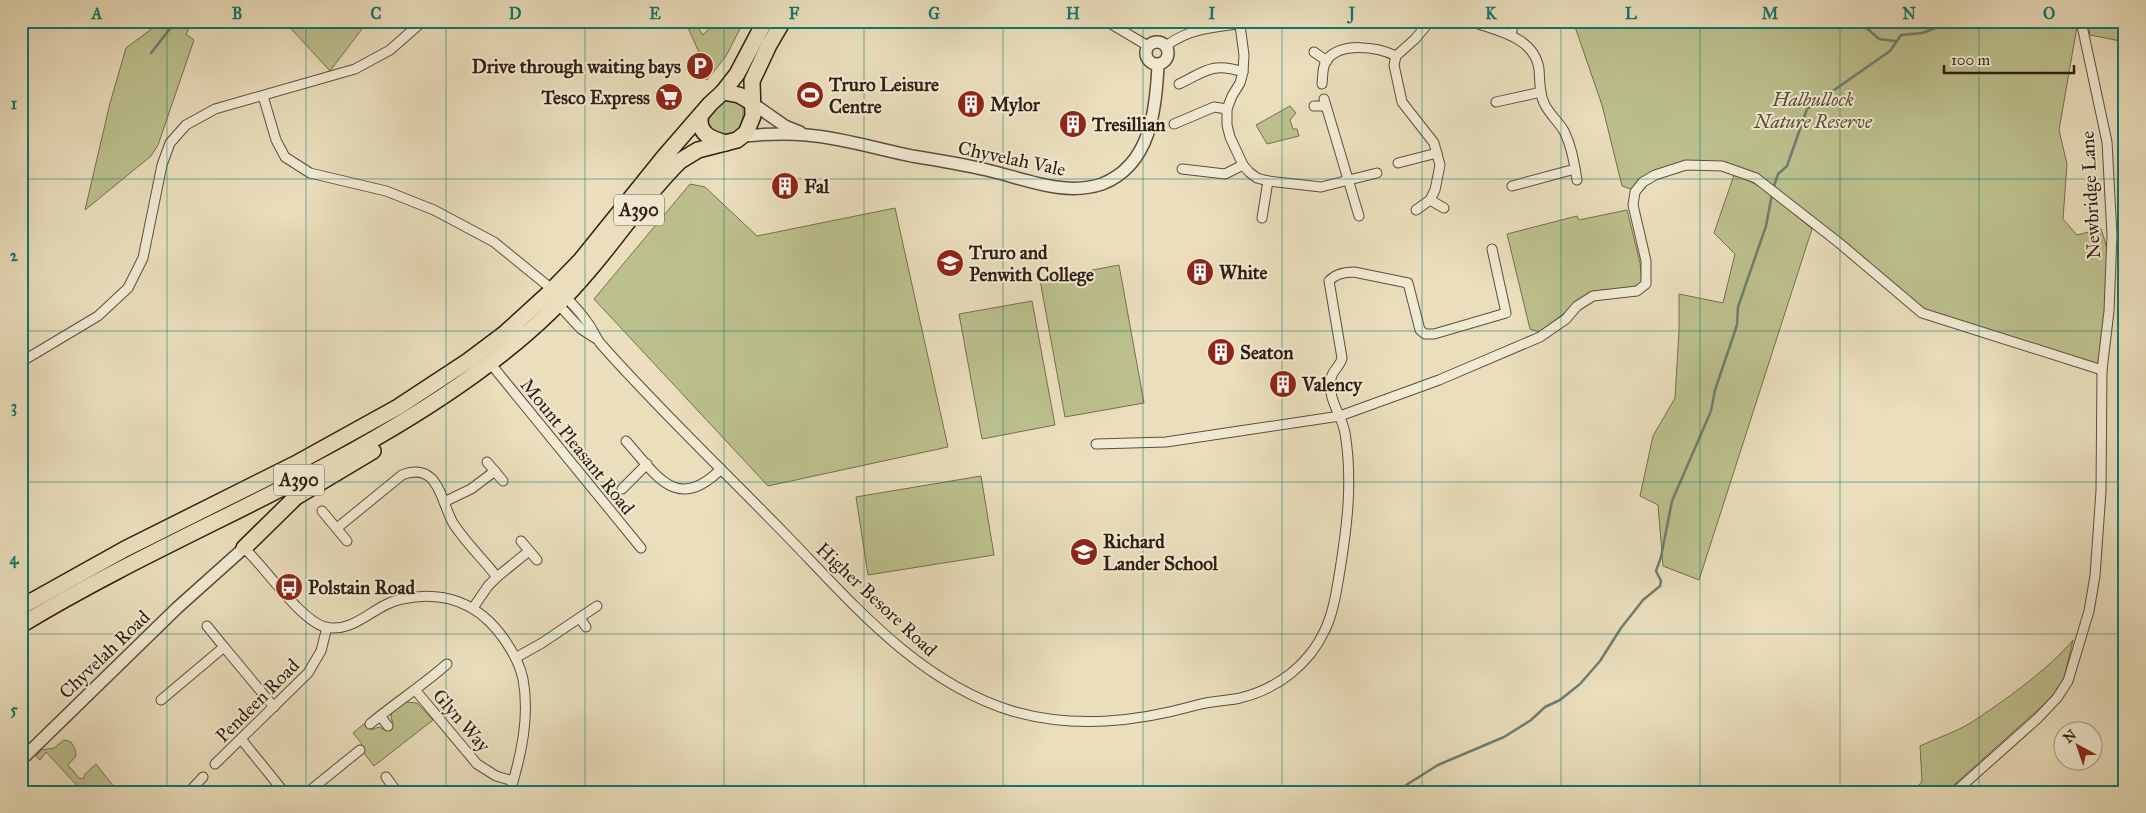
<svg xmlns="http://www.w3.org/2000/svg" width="2146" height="813" viewBox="0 0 2146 813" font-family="'IM FELL Great Primer',serif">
<rect width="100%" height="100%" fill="#eadebc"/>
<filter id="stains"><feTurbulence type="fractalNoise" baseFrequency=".004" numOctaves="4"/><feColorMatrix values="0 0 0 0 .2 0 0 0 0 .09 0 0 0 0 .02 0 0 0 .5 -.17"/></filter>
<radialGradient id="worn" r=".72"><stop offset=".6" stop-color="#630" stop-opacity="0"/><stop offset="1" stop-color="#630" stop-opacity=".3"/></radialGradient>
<g fill="#bcc08d" stroke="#766f50">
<polygon points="162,21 193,21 186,34 194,40 158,145 151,156 85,210 110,103 126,48"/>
<polygon points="284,21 368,21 330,71"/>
<polygon points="685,21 693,21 703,35 716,21 747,21 741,27 726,56 707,80 691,72 693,68 696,75 701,73 706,68"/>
<polygon points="1573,21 2078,21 2059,130 2067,164 2063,219 2077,235 2101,229 2111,260 2102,370 1922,313 1749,174 1686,165 1633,190 1622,186 1602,105"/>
<polygon points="2087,21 2125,21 2125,42 2090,35"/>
<path d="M731 99 743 106C744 119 741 138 723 136 719 136 712 132 708 130 707 115 717 103 731 99Z"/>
<polygon points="1290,106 1296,113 1290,120 1293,129 1297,129 1299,136 1267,144 1256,125"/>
<path d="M1734 175C1764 184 1788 209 1812 229L1699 580 1663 566 1658 505 1640 496 1653 436 1675 398 1679 331V294L1723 303 1735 254 1714 233Z"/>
<polygon points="690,184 705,187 757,236 895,208 948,447 768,486 594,299"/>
<polygon points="1627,210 1640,263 1642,282 1636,287 1594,291 1539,332 1530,329 1507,234 1577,216 1579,220"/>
<polygon points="1119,265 1144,403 1065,417 1040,280"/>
<polygon points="1032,301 1055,425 982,439 959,314"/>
<polygon points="981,476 994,555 868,575 856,497"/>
<path d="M2073 640 2064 678 2051 698 1946 792H1914L1922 781 1920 746C1937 738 1956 732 1972 722 2004 701 2049 669 2073 640Z"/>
<polygon points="407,702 417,703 433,720 374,766 359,747 362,744 353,733 365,723 371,730 379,727 385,730 393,723 391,717 392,712"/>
<polygon points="64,740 71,742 75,749 76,756 68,765 79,778 83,779 85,774 96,764 118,792 83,792 46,752 40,760 36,756 41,750 54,748"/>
</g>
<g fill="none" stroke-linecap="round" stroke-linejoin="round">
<g stroke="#6e7d71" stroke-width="2.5">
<polyline points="1848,21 1855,23 1869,30 1879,39 1895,41"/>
<polyline points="151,53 176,21"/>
<polyline points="1773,189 1778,174 1787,166 1807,109 1890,51 1901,35 1922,33 1955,21"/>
<polyline points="1395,792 1438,765 1504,737 1531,720 1545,707 1560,700 1580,684 1600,661 1621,628 1643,600 1660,586 1661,581 1656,571 1661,557 1672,501 1711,411 1715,390 1737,325 1738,307 1766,226 1772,194"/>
</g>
<g stroke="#5e4e3d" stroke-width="11">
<g id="minor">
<polyline points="1106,21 1148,46"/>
<path d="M1470 21C1496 31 1534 36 1539 69 1540 80 1539 93 1544 103 1549 114 1558 121 1564 131 1572 147 1574 163 1577 180"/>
<polyline points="1240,25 1244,55 1243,72 1240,83 1232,96 1227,109 1227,125 1230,137 1243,165 1249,172 1257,178 1268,181 1321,187 1377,173"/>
<polyline points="1511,35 1514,21"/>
<path d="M1166 46C1194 24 1232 26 1266 21"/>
<polyline points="1314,52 1327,61"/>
<path d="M1179 84C1206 71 1212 62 1243 72"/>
<path d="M1322 84C1323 76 1322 68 1326 61 1340 41 1378 47 1396 56"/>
<polyline points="263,96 276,140 285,157 310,173 386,191 434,210 494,242 553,290"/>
<polyline points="1324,99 1359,216"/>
<polyline points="1496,102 1541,92"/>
<polyline points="1314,106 1325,106"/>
<polyline points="1174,124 1214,107 1227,109"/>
<polyline points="1398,163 1437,153"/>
<polyline points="1182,169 1225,174 1243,165"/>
<polyline points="1512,186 1575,169"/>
<polyline points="1430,200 1444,208"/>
<polyline points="1416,210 1430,200 1435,190 1440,165 1434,143 1402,102 1394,65 1396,56 1415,39 1430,21"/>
<polyline points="1262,218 1268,181"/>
<path d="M562 293C571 303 580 311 587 322 592 328 595 336 600 343 659 410 725 472 787 536 853 604 918 682 1012 711 1074 729 1136 722 1197 705 1211 701 1226 701 1240 698 1277 689 1309 665 1325 630 1333 613 1336 594 1339 576 1347 528 1353 481 1345 433 1342 415 1327 399 1331 379 1332 370 1340 367 1342 358L1329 281C1335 274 1345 272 1354 272L1408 283 1420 330 1425 334H1434L1506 313 1492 249"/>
<polyline points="555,301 581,329 595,338"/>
<polyline points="21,362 98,316 128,288 143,258 162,165 170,143 186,125 215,109 355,69 390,50 423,21"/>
<polyline points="490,363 641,548"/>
<path d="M626 441C657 476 677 513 721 469"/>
<polyline points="1096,444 1166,442 1340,416 1439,380 1540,337 1566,319 1577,306 1593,296 1637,291 1646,284 1646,261 1633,205 1635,192 1643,182 1655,175 1686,165 1722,166 1756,178 1838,242 1922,313 2102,370"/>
<polyline points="487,462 503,481"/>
<polyline points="622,489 647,464"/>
<polyline points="444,502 471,489 495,471"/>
<polyline points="322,511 347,541"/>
<path d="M337 528 402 475C412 471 422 470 431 478 442 489 445 509 453 523 465 542 483 559 497 577L488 586 473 608"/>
<polyline points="521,541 537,560"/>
<path d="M244 548C265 567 300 620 325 627 355 634 374 604 402 599 444 590 479 603 504 639 513 652 520 664 523 679 530 717 521 756 510 792"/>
<polyline points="497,577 529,551"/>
<polyline points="580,618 586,627"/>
<polyline points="207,626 224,647"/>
<polyline points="517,657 542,643 597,606"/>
<polyline points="416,691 477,764 496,776 513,781"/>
<polyline points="161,700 224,647 274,707"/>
<polyline points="380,716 388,726"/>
<path d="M370 724C395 703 422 686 447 664"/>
<polyline points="241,739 284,792"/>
<polyline points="215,764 308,673 321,651 327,627"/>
<polyline points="386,777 397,792"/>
<polyline points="189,792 203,777"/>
<polyline points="308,792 360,750"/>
<polyline points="1955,792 2038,718 2057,698 2068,681 2089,611 2095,576 2101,491 2102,370 2109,311 2112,235 2107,142 2081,21"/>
</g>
</g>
<g stroke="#5e4e3d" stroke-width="14">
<g id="tertiary">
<circle cx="1157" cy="53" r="11"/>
<polyline points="752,103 785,126 800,132"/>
<path d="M743 136C764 134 786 133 807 135 843 138 877 149 912 156 937 160 962 164 987 170 1023 178 1064 197 1102 184 1151 165 1156 109 1158 65"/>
<polyline points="21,760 177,608 244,548"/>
</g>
</g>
<g stroke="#2f1e13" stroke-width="18">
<g id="trunk">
<polyline points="723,92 739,95 751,102"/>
<path d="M700 118C699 135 712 139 726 143"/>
<polyline points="244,548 296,497 373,451"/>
<polyline points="21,607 125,549 295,464 398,407 468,361 504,334 548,294 581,260 664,157 710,104 723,92 737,74 765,21"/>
<path d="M21 625C174 532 346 472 490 363 526 336 562 303 591 268 621 233 647 193 680 161L698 150 737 140 746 133 753 116 752 81 769 45 783 21"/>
</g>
</g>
<use href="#minor" stroke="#f1ead3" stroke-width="9"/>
<use href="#tertiary" stroke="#f1ead3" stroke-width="11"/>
<use href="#trunk" stroke="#eadebc" stroke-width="15"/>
</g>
<path fill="none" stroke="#0f766e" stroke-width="1" stroke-opacity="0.55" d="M167 21V792M306 21V792M446 21V792M585 21V792M724 21V792M864 21V792M1003 21V792M1143 21V792M1282 21V792M1422 21V792M1561 21V792M1700 21V792M1840 21V792M1979 21V792M21 179H2125M21 331H2125M21 482H2125M21 634H2125"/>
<defs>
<g id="parking-disc" transform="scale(1.4375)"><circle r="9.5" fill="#8f2418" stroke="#f1ead3"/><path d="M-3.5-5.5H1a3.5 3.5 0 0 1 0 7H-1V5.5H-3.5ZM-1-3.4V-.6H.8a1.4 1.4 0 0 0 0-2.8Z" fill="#fff"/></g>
<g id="stadium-disc" transform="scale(1.4375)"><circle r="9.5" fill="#8f2418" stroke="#f1ead3"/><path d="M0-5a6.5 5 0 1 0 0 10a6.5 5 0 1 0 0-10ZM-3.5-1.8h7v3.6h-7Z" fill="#fff"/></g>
<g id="supermarket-disc" transform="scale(1.4375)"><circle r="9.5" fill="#8f2418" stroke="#f1ead3"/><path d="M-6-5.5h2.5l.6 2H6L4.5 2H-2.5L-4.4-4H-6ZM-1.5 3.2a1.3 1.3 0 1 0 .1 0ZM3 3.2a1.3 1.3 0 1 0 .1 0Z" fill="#fff"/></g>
<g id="building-disc" transform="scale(1.4375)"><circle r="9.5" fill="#8f2418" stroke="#f1ead3"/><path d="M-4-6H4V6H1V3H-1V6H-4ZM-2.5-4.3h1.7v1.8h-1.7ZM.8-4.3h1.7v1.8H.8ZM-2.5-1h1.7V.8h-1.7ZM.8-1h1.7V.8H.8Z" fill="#fff"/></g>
<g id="university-disc" transform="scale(1.4375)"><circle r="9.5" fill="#8f2418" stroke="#f1ead3"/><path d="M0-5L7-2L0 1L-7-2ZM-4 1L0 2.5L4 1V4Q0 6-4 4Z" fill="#fff"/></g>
<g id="school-disc" transform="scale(1.4375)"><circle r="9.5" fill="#8f2418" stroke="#f1ead3"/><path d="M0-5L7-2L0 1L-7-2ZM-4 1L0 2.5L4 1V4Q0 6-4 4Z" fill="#fff"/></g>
<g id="bus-disc" transform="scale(1.4375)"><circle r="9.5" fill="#8f2418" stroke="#f1ead3"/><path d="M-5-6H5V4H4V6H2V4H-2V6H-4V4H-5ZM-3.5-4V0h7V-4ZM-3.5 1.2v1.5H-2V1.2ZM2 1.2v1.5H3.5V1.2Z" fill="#fff"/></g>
</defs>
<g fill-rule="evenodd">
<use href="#parking-disc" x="700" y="66"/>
<use href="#stadium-disc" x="810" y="95"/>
<use href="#supermarket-disc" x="669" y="97"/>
<use href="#building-disc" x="971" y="104"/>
<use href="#building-disc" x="1073" y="124"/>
<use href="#building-disc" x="785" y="186"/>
<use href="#university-disc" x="950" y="263"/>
<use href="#building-disc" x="1200" y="272"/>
<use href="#building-disc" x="1221" y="352"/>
<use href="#building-disc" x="1283" y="384"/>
<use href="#school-disc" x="1084" y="552"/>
<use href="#bus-disc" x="289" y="587"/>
</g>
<g text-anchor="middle" stroke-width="4" stroke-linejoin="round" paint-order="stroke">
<g fill="#f1ead3" stroke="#695b4d" stroke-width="1">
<rect x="614" y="194.5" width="50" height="31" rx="4"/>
<rect x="274" y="464.5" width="50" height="31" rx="4"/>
</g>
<g font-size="18" font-weight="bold" fill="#2f1e13">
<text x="639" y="216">A390</text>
<text x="299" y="486">A390</text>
</g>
<g font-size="19" font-weight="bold" fill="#2f1e13" stroke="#f1ead3" text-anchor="start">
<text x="681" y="73" text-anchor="end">Drive through waiting bays</text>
<text x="829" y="91">Truro Leisure<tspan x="829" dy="22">Centre</tspan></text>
<text x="650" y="104" text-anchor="end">Tesco Express</text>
<text x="990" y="111">Mylor</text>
<text x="1092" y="131">Tresillian</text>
<text x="804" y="193">Fal</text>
<text x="969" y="259">Truro and<tspan x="969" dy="22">Penwith College</tspan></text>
<text x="1219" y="279">White</text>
<text x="1240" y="359">Seaton</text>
<text x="1302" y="391">Valency</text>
<text x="1103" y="548">Richard<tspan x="1103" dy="22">Lander School</tspan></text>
<text x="308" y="594">Polstain Road</text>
</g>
<g font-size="19" font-style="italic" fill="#594f38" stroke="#f1ead3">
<text x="1813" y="106">Halbullock<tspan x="1813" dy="22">Nature Reserve</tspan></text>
</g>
<g font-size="19" fill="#2f1e13" stroke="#f1ead3">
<text transform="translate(1012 158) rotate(12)" y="7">Chyvelah Vale</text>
<text transform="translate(2090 195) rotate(-93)" y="7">Newbridge Lane</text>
<text transform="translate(578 446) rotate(51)" y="7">Mount Pleasant Road</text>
<text transform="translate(877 599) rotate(43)" y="7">Higher Besore Road</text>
<text transform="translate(104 654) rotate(-44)" y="7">Chyvelah Road</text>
<text transform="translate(257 700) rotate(-45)" y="7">Pendeen Road</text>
<text transform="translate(462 720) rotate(49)" y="7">Glyn Way</text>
</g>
</g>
<rect width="2146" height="813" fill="none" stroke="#eadebc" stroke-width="55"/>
<g transform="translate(2078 746) rotate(320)"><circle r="24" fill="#f1ead3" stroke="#a39886"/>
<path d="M0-4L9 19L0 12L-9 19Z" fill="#8f2418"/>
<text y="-8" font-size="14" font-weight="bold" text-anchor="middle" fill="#2f1e13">N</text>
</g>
<path d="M1944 65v8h130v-8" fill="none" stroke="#2f1e13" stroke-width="2.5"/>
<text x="1951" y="65" font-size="15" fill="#2f1e13" stroke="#f1ead3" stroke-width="4" paint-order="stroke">100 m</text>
<rect x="28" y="28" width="2090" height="758" fill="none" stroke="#0f766e" stroke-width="2"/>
<g font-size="16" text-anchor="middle" font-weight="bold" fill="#0f766e">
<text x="97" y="19">A</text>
<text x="237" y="19">B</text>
<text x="376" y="19">C</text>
<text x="515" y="19">D</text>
<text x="655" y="19">E</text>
<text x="794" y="19">F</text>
<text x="934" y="19">G</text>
<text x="1073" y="19">H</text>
<text x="1212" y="19">I</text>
<text x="1352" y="19">J</text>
<text x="1491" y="19">K</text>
<text x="1631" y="19">L</text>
<text x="1770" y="19">M</text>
<text x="1909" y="19">N</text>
<text x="2049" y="19">O</text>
<text x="14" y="109">1</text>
<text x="14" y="261">2</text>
<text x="14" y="412">3</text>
<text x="14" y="564">4</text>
<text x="14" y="715">5</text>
</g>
<rect width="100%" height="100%" filter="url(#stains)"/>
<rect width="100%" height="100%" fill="url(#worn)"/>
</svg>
